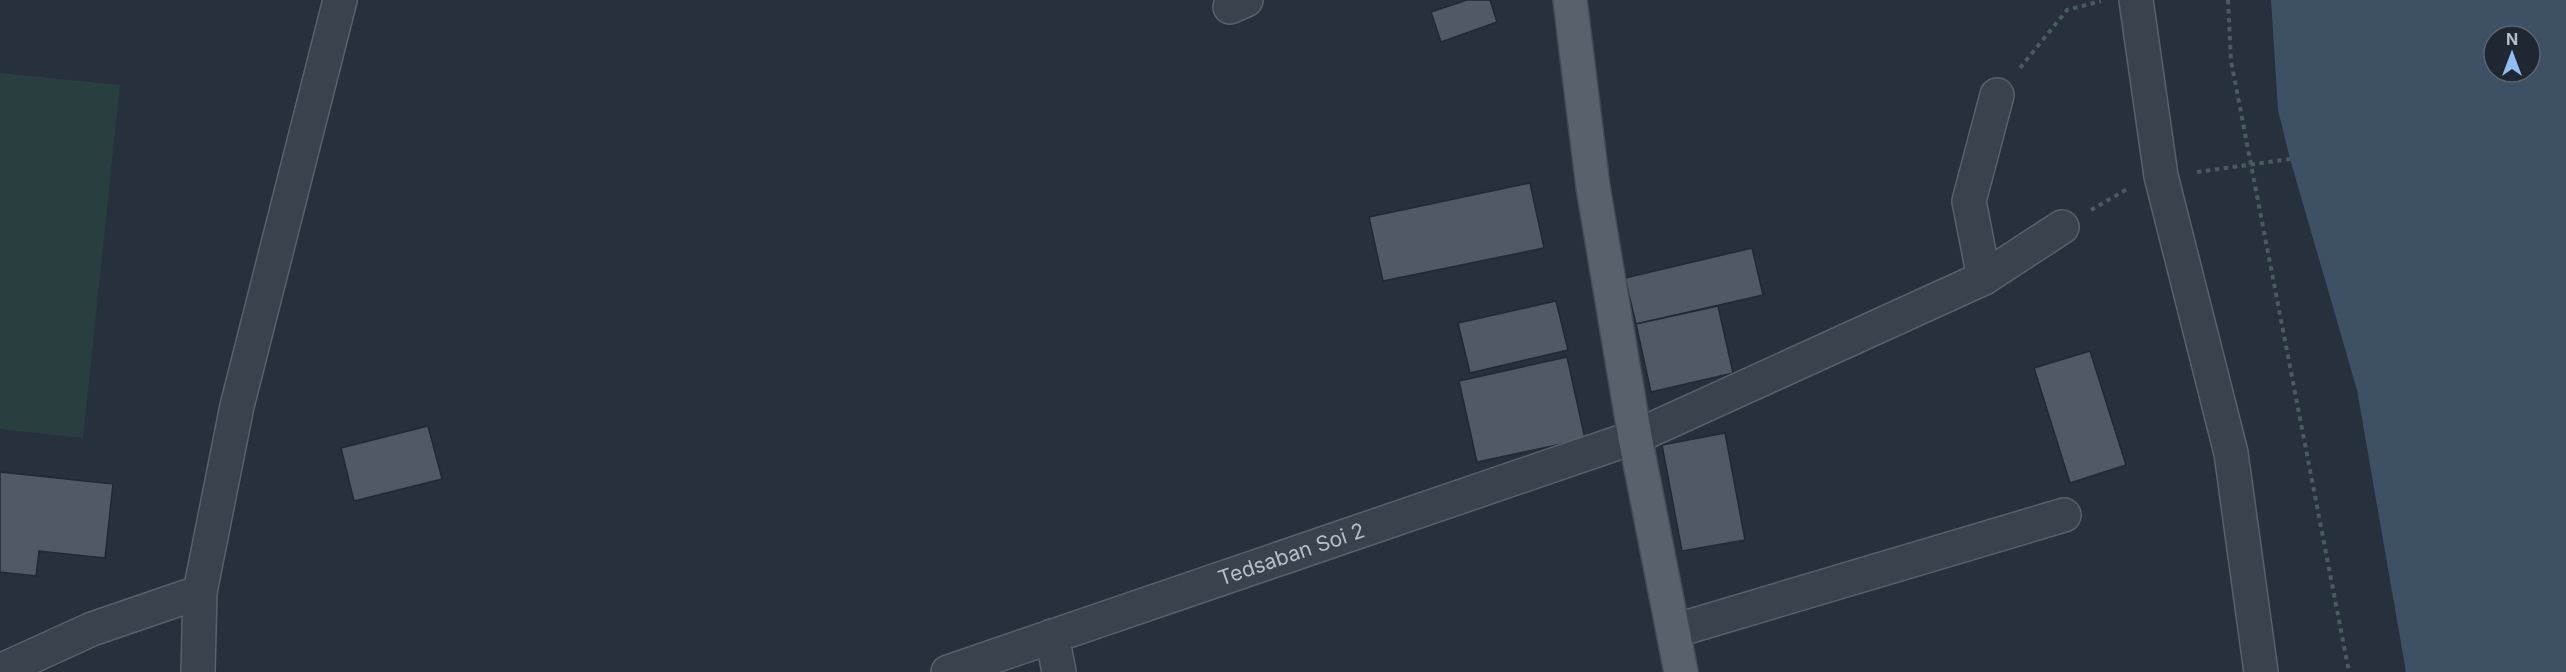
<svg xmlns="http://www.w3.org/2000/svg" width="2566" height="672" viewBox="0 0 2566 672" font-family="Inter,sans-serif">
<rect width="100%" height="100%" fill="#26313d"/>
<polygon fill="#293f3f" points="0,73 120,85 83,438 0,429"/>
<path fill="#3d5064" fill-rule="evenodd" d="M2271 0H2566V672H2406L2357 390 2290 159 2278 110ZM2494 36H2530V72H2494Z"/>
<g fill="#505a67" stroke="#212a34" stroke-width="1.5">
<polygon points="1467,0 1490,0 1497,22 1441,42 1431,12"/>
<polygon points="1530,183 1544,248 1383,281 1369,217"/>
<polygon points="1752,248 1763,295 1636,324 1625,278"/>
<polygon points="1556,301 1568,350 1470,373 1458,323"/>
<polygon points="1718,306 1733,373 1651,392 1636,324"/>
<polygon points="2090,351 2126,465 2070,483 2034,368"/>
<polygon points="1567,357 1585,439 1477,462 1459,381"/>
<polygon points="428,426 442,479 354,501 341,448"/>
<polygon points="1725,433 1745,540 1682,551 1662,445"/>
<polygon points="0,472 113,484 105,558 39,551 36,576 0,572"/>
</g>
<g fill="none" stroke-linecap="round" stroke-linejoin="round">
<g stroke="#58616b" stroke-width="36">
<g id="minor">
<polyline points="2136,0 2161,176 2231,453 2261,672"/>
<polyline points="1230,7 1246,0"/>
<polyline points="1984,278 1969,201 1997,95"/>
<polyline points="1674,631 2064,515"/>
<polyline points="1052,636 1059,672"/>
<polyline points="0,671 92,629 200,592"/>
<polyline points="198,672 200,592 237,406 340,0"/>
<path id="s1" d="M948 672 1635 437 1984 278 2062 227"/>
</g>
</g>
<g stroke="#434c56" stroke-width="36">
<polyline id="major" points="1570,0 1593,187 1635,437 1681,672"/>
</g>
<g stroke="#485b5d" stroke-width="4" stroke-dasharray="4.5 4.5" stroke-linecap="butt">
<polyline points="2228,0 2231,61 2349,672"/>
<polyline points="2020,68 2067,10 2101,1"/>
<polyline points="2197,172 2290,159"/>
<polyline points="2091,210 2129,188"/>
</g>
<use href="#minor" stroke="#3a434d" stroke-width="33"/>
<use href="#major" stroke="#58626d" stroke-width="33"/>
</g>
<g text-anchor="middle" stroke-width="4.5" stroke-linejoin="round" paint-order="stroke">
<g font-size="21" fill="#b6bec8" stroke="#1f2832">
<text dy="7" stroke="none"><textPath href="#s1" startOffset="363">Tedsaban Soi 2</textPath></text>
</g>
</g>
<g transform="translate(2512 54)"><circle r="28" fill="#1f2832" stroke="#5b646e" stroke-width="1.5"/>
<path d="M0-4.5L10 22L0 15L-10 22Z" fill="#93bcf0"/>
<text y="-9" font-size="16" font-weight="bold" text-anchor="middle" fill="#b6bec8">N</text>
</g>
</svg>
